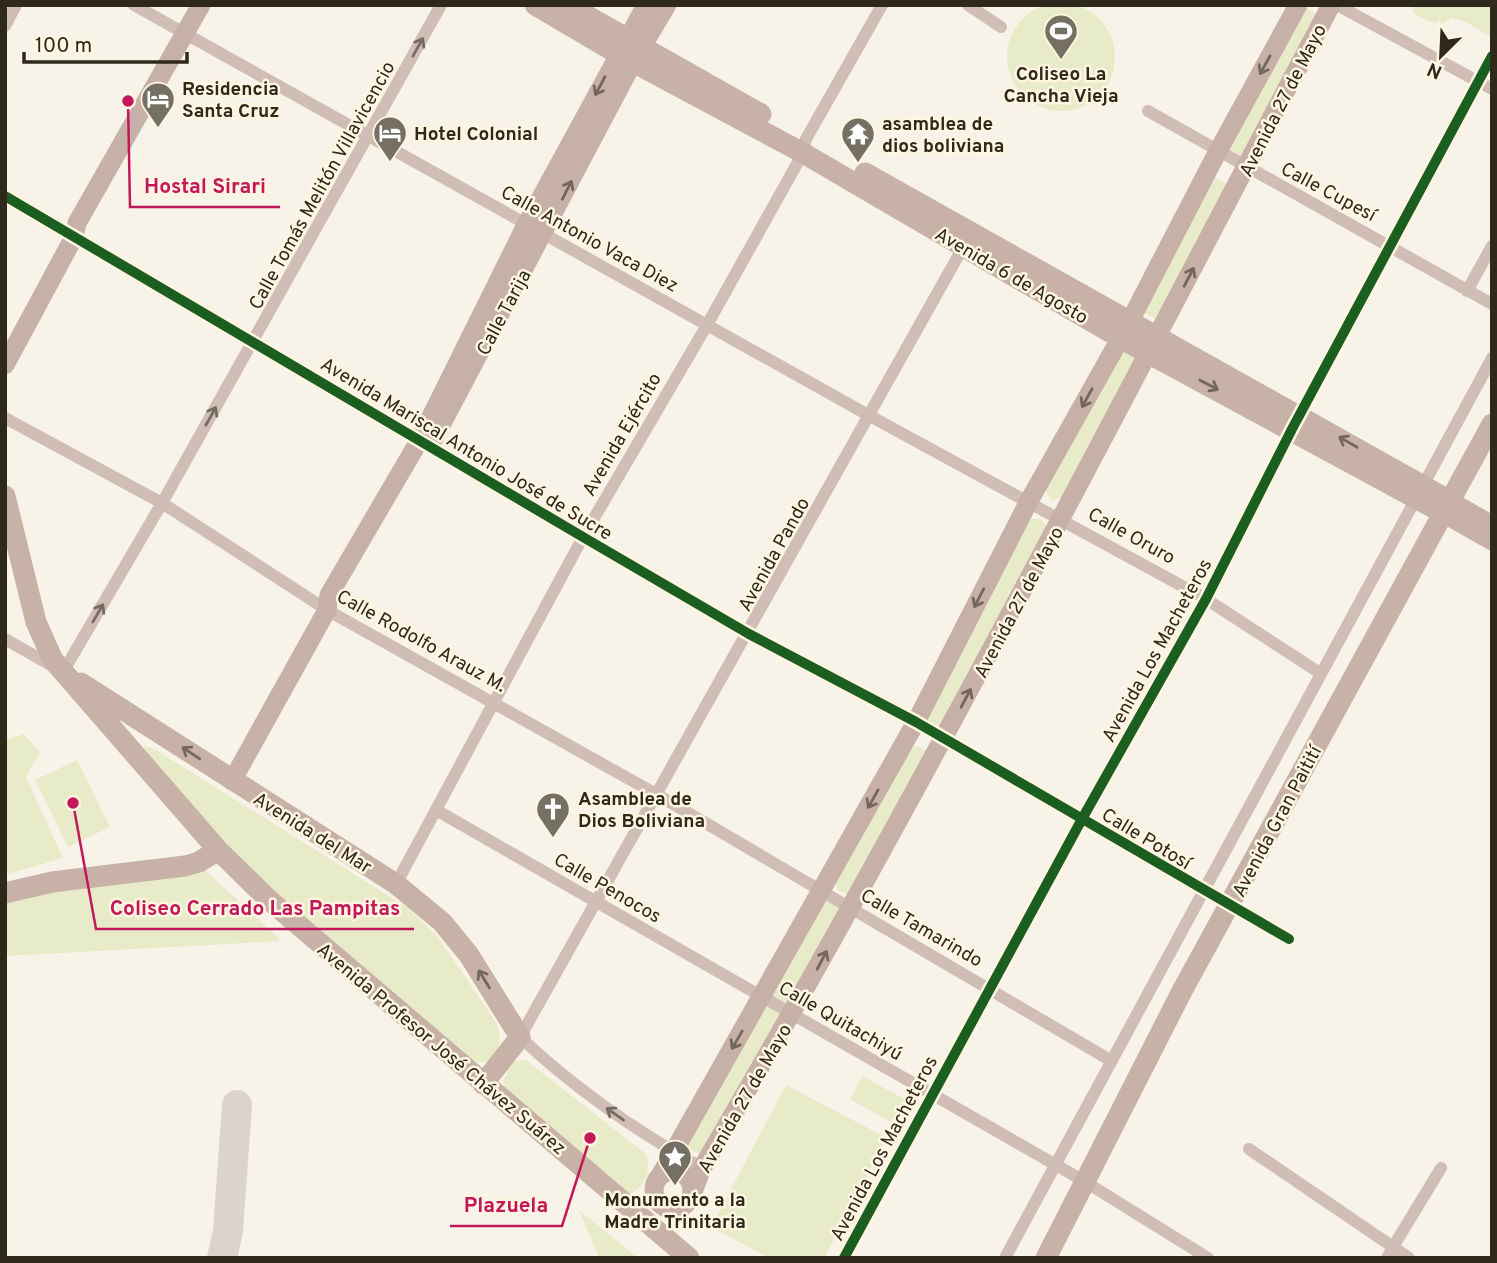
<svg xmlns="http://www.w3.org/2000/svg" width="1497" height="1263" viewBox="0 0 1497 1263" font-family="Overpass,sans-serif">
<rect width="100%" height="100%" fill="#f8f3e8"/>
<g fill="#e8ebc8">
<circle cx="1061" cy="57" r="54"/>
<polygon points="1413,5 1492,5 1492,38 1466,22 1452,18 1442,24 1427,21 1413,13"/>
<polygon points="1307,8 1317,14 1242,157 1228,148 1301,9"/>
<polygon points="1215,178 1228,185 1156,319 1143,312"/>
<polygon points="1121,345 1141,355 1063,497 1052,501 1045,491"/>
<polygon points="1031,519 1040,519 1047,526 939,726 927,723 927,707 1024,523"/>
<polygon points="24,734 40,752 26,777 63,858 5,875 5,740"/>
<path d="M144 746 153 748 408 908 437 936 496 1022C503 1039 500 1047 490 1062H476L456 1048 260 880 148 757Z"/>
<polygon points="918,746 926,751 854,892 846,894 838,890 834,881 908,751"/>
<polygon points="77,760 110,827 68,847 35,780"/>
<polygon points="206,871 282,941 5,956 5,902 94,882"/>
<polygon points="824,899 845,910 791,1008 767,994"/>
<polygon points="763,1002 785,1018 708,1158 680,1145"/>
<path d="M526 1060 646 1154C652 1171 646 1187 628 1195L510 1100 503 1081 513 1061Z"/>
<polygon points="863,1076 904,1099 891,1122 850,1099"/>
<polygon points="786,1085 887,1138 824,1258 769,1258 711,1227"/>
<polygon points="579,1210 638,1258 599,1258"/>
</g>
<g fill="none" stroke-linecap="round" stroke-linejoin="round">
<polyline stroke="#dcd4ca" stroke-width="30" points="222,1258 228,1231 237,1105"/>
<g stroke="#d0bdb5" stroke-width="12">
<polyline points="134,5 870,416 1206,599 1320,673"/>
<polyline points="968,5 1001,27"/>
<polyline points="1337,5 1492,89"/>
<polyline points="5,26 16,5"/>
<polyline points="1148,111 1492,304"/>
<polyline points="5,196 583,537 749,634 916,722 1289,939"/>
<polyline points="1467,291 1492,246"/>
<polyline points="5,418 162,503 327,610 656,794 1110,1060"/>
<polyline points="5,639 63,672 162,503 441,5"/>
<polyline points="436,810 1084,1181 1208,1258"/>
<polyline points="396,884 583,537 707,325 803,153 806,139 882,5"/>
<polyline points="1249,1149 1393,1247 1387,1258"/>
<path d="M702 1168C636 1131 575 1089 520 1037L966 242"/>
<polyline points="844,1258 1082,819 1206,599 1292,429 1492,56"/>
<polyline points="1005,1258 1492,358"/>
<polyline points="1409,1258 1393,1247 1441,1168"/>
</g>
<g stroke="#c7b0a8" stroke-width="19">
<polyline points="5,365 74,237 77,223 201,5"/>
<polyline points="431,444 633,62 667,5"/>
<polyline points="1450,501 1492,525"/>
<polyline points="1443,513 1492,541"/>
<polyline points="232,781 327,610 329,595 419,441 526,225 646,5"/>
<circle cx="673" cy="1190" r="19"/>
<polyline points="660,1176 916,722 1029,501 1129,323 1217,153 1298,5"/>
<path d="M693 1192 702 1168C925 787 1125 395 1331 5"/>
</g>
<g stroke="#c8b2a8" stroke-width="21">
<polyline points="535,5 618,54 803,153 1120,338 1443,513"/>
<polyline points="568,5 761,114"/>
<polyline points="865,173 1450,501"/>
<polyline points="5,496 36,622 53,660 218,850 268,899 689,1258"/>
<polyline points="81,683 396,884 442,922 469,955 520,1037 483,1084"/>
<polyline points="5,893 52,882 185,866 199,862 218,850"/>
<polyline points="1046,1258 1182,991 1492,424"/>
</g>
<g stroke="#fff5e1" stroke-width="15">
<g id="cycleway">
<polyline points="5,196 583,537 749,634 916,722 1289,939"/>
<polyline points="844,1258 1082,819 1206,599 1292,429 1492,56"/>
</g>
</g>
<use href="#cycleway" stroke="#1b5e20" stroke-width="10"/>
</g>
<defs><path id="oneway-shaft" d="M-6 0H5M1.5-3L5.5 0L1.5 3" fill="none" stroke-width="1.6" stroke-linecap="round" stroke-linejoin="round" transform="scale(1.75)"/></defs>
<g stroke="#776c61">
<use href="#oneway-shaft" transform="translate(418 47) rotate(-61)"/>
<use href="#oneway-shaft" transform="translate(211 416) rotate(-61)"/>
<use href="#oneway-shaft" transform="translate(98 613) rotate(-60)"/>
<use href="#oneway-shaft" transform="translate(615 1114) rotate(-145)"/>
</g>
<g stroke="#73665b">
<use href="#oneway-shaft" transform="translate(1265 65) rotate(119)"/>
<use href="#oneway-shaft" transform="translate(600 86) rotate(118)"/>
<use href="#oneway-shaft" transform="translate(567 190) rotate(-63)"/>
<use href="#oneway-shaft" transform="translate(1189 277) rotate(-62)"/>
<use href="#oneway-shaft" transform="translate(1087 398) rotate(119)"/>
<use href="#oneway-shaft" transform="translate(979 598) rotate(117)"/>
<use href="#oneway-shaft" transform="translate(966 698) rotate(-62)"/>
<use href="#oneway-shaft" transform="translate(873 799) rotate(119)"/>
<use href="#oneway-shaft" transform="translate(822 960) rotate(-62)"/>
<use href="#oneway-shaft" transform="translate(737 1040) rotate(120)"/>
</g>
<g stroke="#74675b">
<use href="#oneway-shaft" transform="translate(1209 385) rotate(28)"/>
<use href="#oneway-shaft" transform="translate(1348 442) rotate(-150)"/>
<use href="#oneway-shaft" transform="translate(191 753) rotate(-146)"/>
<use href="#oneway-shaft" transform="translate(484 979) rotate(-122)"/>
</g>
<defs>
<g id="stadium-pin" transform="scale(1.75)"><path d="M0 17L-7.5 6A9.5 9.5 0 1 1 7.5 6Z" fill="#757063" stroke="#fff5e1"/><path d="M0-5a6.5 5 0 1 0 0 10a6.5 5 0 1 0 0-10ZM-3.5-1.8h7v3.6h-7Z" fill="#fff"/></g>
<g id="hotel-pin" transform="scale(1.75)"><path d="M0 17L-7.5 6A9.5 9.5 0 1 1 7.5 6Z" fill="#757063" stroke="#fff5e1"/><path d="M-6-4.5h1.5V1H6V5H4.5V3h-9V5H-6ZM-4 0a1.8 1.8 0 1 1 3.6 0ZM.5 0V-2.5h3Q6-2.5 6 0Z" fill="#fff"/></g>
<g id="temple-pin" transform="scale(1.75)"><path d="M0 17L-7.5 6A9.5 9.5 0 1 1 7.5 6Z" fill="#757063" stroke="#fff5e1"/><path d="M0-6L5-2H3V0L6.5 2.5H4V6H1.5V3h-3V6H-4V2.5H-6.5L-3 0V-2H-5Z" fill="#fff"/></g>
<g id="church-pin" transform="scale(1.75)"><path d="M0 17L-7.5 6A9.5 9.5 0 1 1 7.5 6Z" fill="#757063" stroke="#fff5e1"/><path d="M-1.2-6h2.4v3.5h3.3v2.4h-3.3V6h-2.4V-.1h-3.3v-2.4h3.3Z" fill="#fff"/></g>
<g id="sight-pin" transform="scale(1.75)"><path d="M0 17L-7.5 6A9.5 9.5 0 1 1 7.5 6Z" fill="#757063" stroke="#fff5e1"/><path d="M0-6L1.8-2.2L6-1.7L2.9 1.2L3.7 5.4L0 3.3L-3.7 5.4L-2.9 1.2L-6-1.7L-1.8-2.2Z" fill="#fff"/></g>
</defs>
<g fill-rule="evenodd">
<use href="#stadium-pin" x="1061" y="31"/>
<use href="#hotel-pin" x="158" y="99"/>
<use href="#hotel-pin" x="390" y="133"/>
<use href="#temple-pin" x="858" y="134"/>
<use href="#church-pin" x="553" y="809"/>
<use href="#sight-pin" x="675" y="1157"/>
</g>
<g text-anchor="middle" stroke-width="5" stroke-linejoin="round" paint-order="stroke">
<g font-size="19" font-weight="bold" fill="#2f291c" stroke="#fff5e1" text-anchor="start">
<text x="1061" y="80" text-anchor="middle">Coliseo La<tspan x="1061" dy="22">Cancha Vieja</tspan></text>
<text x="182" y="95">Residencia<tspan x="182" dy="22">Santa Cruz</tspan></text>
<text x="882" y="130">asamblea de<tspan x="882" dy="22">dios boliviana</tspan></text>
<text x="414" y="140">Hotel Colonial</text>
<text x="578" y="805">Asamblea de<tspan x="578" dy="22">Dios Boliviana</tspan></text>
<text x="675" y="1206" text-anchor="middle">Monumento a la<tspan x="675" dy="22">Madre Trinitaria</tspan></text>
</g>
<g font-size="19" fill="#2f291c" stroke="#fff5e1">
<text transform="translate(1282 100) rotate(-63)" y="7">Avenida 27 de Mayo</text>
<text transform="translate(321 185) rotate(-61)" y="7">Calle Tomás Melitón Villavicencio</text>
<text transform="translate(1329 191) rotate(28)" y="7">Calle Cupesí</text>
<text transform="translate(590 238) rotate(29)" y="7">Calle Antonio Vaca Diez</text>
<text transform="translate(1012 275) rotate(30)" y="7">Avenida 6 de Agosto</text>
<text transform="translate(503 312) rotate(-62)" y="7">Calle Tarija</text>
<text transform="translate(621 434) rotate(-60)" y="7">Avenida Ejército</text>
<text transform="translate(467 448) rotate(31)" y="7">Avenida Mariscal Antonio José de Sucre</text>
<text transform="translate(1132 535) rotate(29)" y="7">Calle Oruro</text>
<text transform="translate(773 554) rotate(-61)" y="7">Avenida Pando</text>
<text transform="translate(1018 602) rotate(-62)" y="7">Avenida 27 de Mayo</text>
<text transform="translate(422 640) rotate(29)" y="7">Calle Rodolfo Arauz M.</text>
<text transform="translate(1156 650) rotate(-61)" y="7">Avenida Los Macheteros</text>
<text transform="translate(1276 821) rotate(-62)" y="7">Avenida Gran Paitití</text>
<text transform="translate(313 832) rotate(32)" y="7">Avenida del Mar</text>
<text transform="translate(1147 838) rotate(31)" y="7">Calle Potosí</text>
<text transform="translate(608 887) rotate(30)" y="7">Calle Penocos</text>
<text transform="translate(922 927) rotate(30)" y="7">Calle Tamarindo</text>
<text transform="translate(841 1020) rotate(30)" y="7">Calle Quitachiyú</text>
<text transform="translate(442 1048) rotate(40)" y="7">Avenida Profesor José Chávez Suárez</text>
<text transform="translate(744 1098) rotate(-60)" y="7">Avenida 27 de Mayo</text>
<text transform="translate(883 1148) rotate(-62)" y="7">Avenida Los Macheteros</text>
</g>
</g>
<path fill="none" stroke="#c2185b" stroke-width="2.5" d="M128 101L130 207H280M73 803L96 929H414M590 1138L562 1226H450"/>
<g fill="#c2185b" stroke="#fff5e1" stroke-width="2.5">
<circle cx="128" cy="101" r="7"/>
<circle cx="73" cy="803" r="7"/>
<circle cx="590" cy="1138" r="7"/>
</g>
<g font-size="21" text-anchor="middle" font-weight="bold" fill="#c2185b" stroke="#fff5e1" stroke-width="5" stroke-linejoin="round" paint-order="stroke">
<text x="205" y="193">Hostal Sirari</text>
<text x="255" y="915">Coliseo Cerrado Las Pampitas</text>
<text x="506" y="1212">Plazuela</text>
</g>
<rect width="1497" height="1263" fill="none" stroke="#2f291c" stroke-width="14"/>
<g transform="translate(1441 56) rotate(204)" stroke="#fff5e1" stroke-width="5" paint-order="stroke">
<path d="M0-5L12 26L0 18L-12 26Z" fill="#2f291c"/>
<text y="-10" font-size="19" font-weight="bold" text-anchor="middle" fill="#2f291c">N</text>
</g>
<path d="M24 52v10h163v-10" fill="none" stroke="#2f291c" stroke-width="3.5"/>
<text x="35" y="52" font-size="21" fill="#2f291c" stroke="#fff5e1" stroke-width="5" paint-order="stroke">100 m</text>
</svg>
